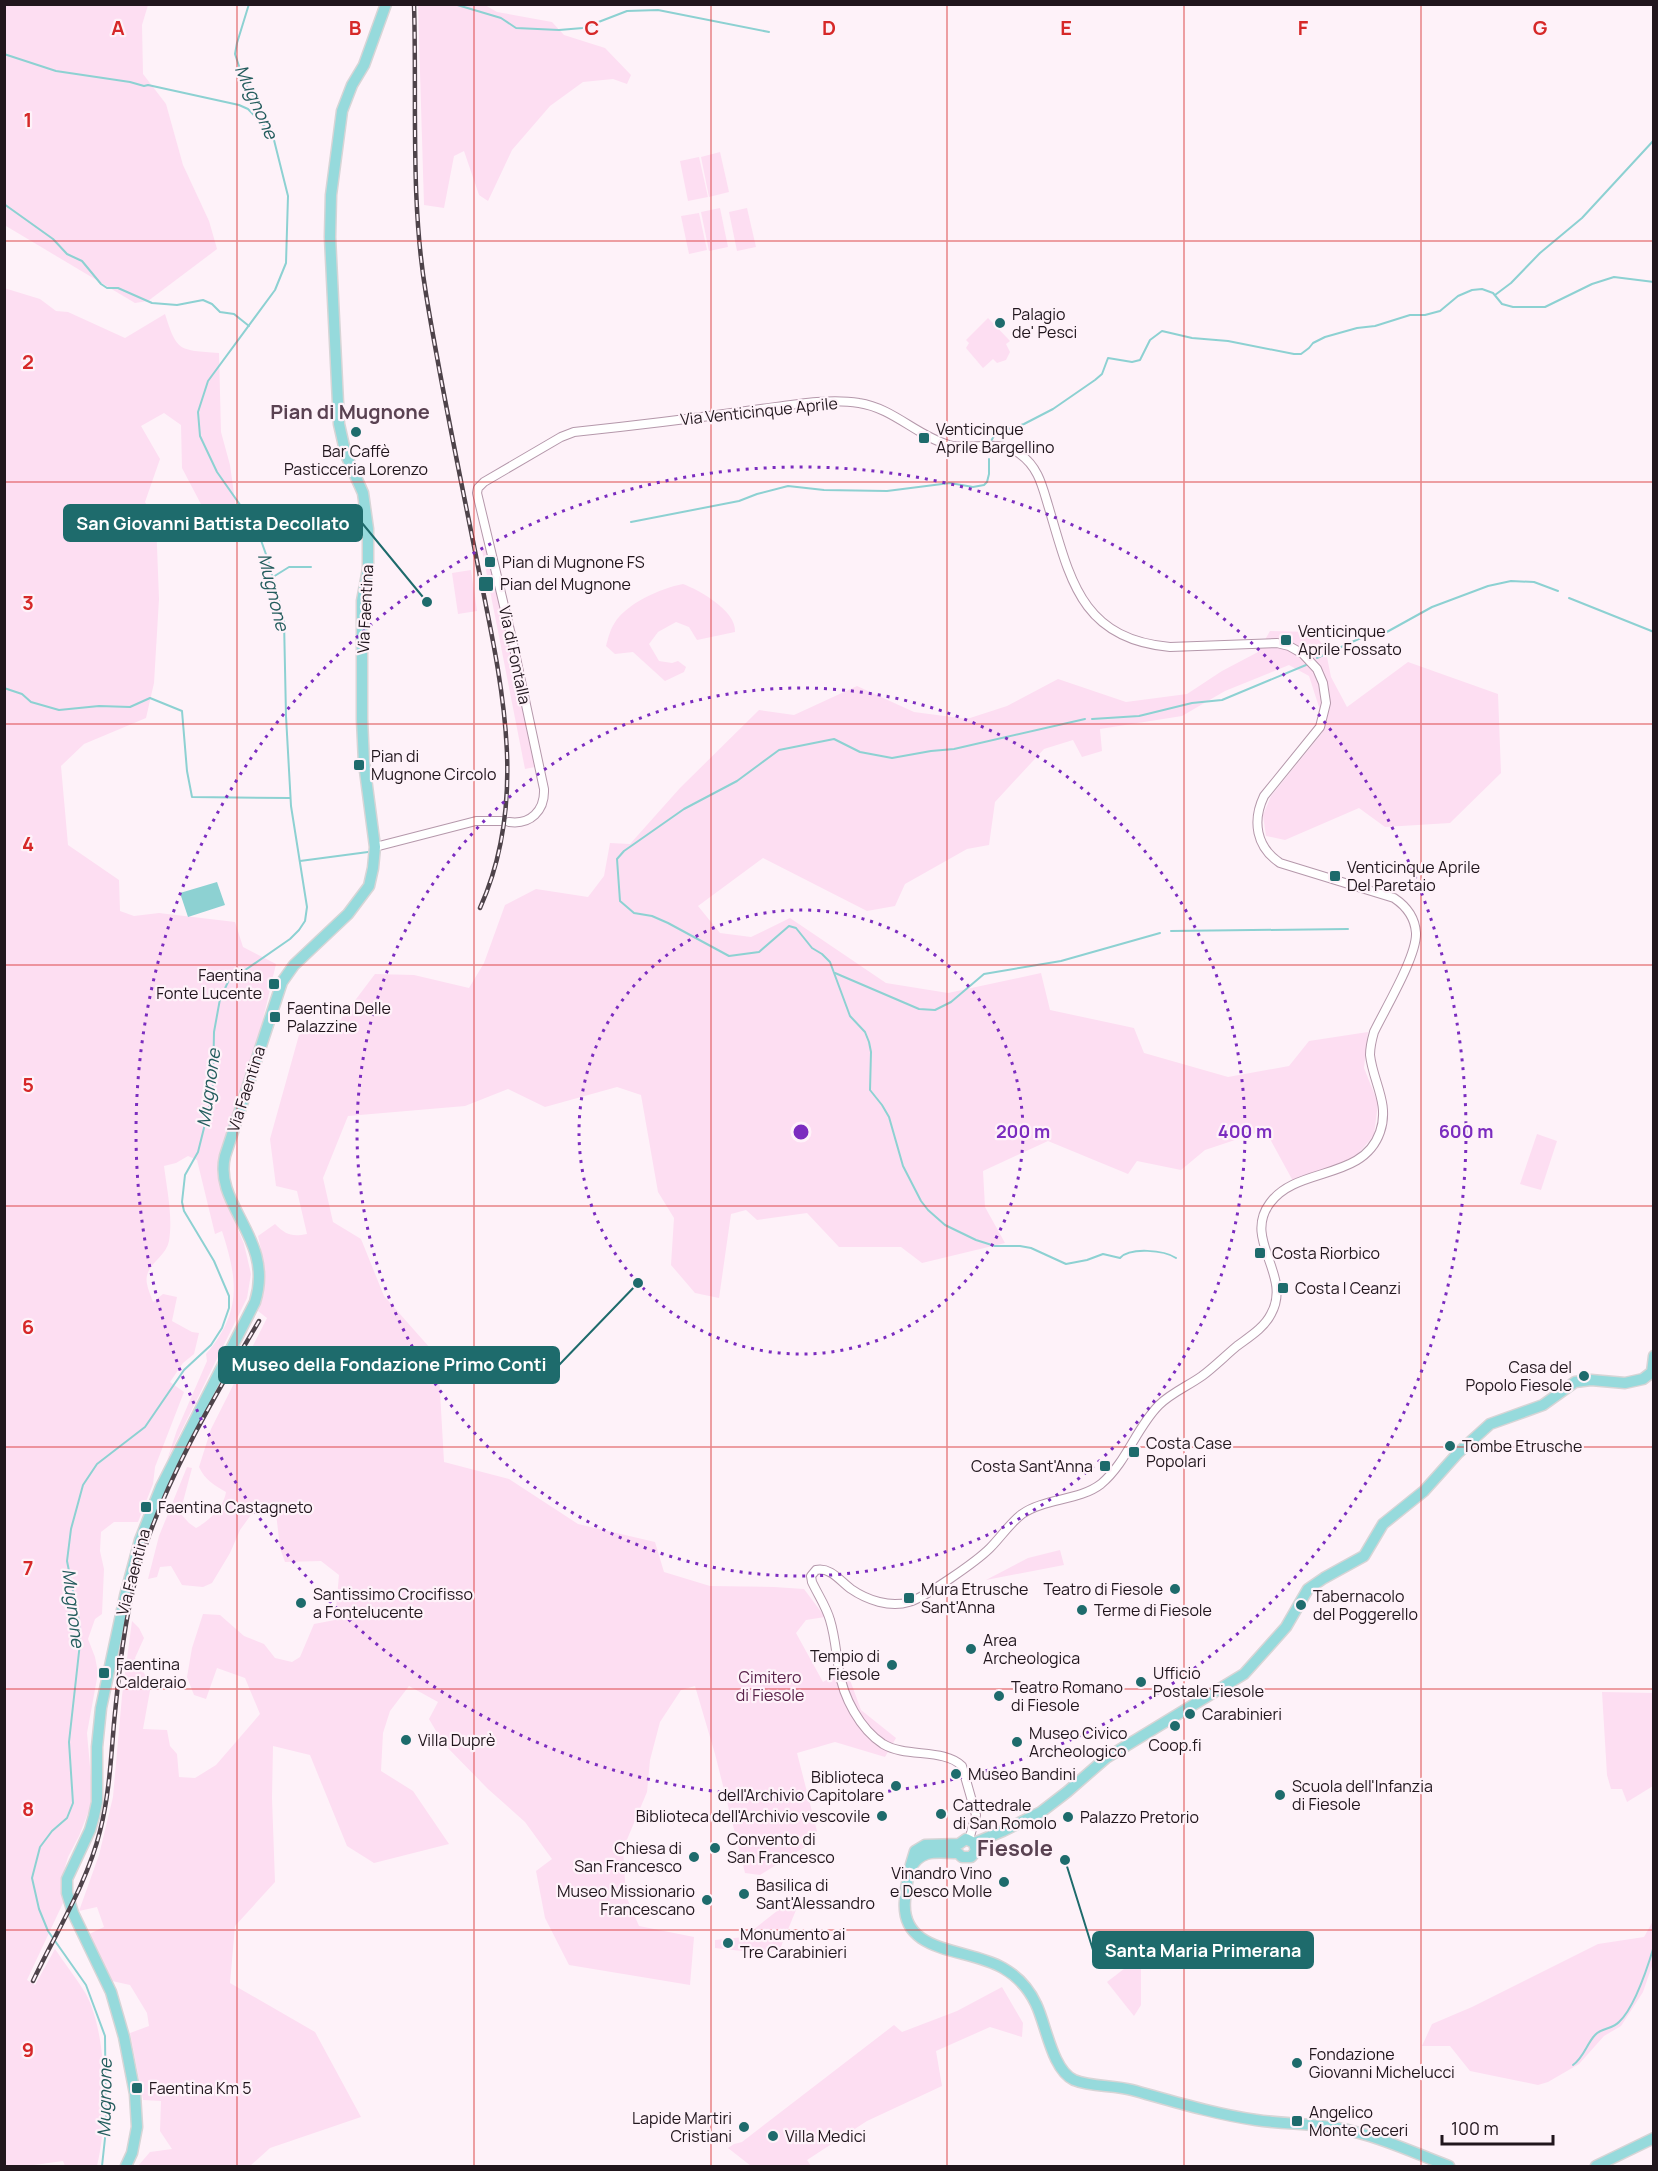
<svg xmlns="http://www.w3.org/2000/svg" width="1658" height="2171" viewBox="0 0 1658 2171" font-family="Manrope,sans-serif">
<rect width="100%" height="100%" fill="#fef2f9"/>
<g fill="#fddef2">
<polygon points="5,4 148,5 142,25 143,74 166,104 183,165 209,221 217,249 148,301 135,303 6,226 5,228"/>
<polygon points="418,5 485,5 497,12 552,22 564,35 605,48 631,75 627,84 613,79 583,82 550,106 512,150 488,201 479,195 464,151 454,156 444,208 424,205"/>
<polygon points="720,152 729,192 709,197 701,157"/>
<polygon points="699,157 708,197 688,201 680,161"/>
<polygon points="720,208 728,247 709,251 701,212"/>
<polygon points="747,208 756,247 737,251 729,212"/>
<polygon points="699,213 707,250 689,254 681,216"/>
<path d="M4 288 40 299 56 311 68 312 125 338 165 314C177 352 179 350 219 353L221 432 230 465 238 522 213 527 182 468 181 425 164 413 141 426 160 459 145 502 156 520 159 599 154 683 146 718 84 744 61 766 68 845 119 880 120 911 134 916 159 913 235 922 243 947 276 964 260 1032 221 1157 219 1182 244 1244 251 1274 247 1298 167 1460 177 1430 207 1361 206 1354C242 1312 238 1280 222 1231L215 1234 197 1160 188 1156 176 1163 164 1166C167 1190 173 1217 169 1241 166 1258 143 1265 147 1284 148 1290 151 1296 153 1302L163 1294 177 1297 172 1321 192 1332 199 1333 194 1354 183 1363 170 1382 184 1392 155 1467 153 1484 138 1522H114L101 1532 100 1551 104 1569 102 1614 95 1619 88 1639 95 1657 98 1673 87 1733 92 1789 90 1808 79 1836 68 1857 61 1881 63 1903 27 1980 35 1985 55 1949C65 1964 77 1979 86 1994 108 2035 108 2122 97 2166H65L63 2161 27 2166H5Z"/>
<polygon points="988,318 1010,341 1006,344 1010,352 1006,360 997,363 993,359 983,368 966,348 969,343 966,340"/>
<polygon points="486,549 493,564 535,767 525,769 482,550"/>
<polygon points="471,570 477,611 458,614 452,573"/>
<path d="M683 584C699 590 737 611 735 632L697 640 689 627 676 622 658 632 649 644 659 661 672 663 678 661 686 667 684 672 665 681 633 652 615 654 606 646C608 639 610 630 614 624 625 604 661 588 683 584Z"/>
<path d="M1270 631 1312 632 1325 647 1331 677 1347 707 1408 662 1498 694 1501 773 1450 823 1385 827 1359 808 1285 840 1266 836 1263 815 1271 796 1322 733 1319 707 1309 676 1289 665 1225 691 1182 716 1100 729 1102 751 1082 757 1073 740 1044 749 995 802 989 845 967 849 905 884 895 906 867 911 763 858 698 906 720 933 751 937 790 918 886 983 948 993 1041 973 1050 1010 1134 1028 1144 1053 1228 1077 1289 1066 1309 1041 1368 1032 1364 1068 1378 1103 1374 1135 1353 1160 1293 1181 1265 1130 1205 1150 1181 1170 1137 1161 1128 1174 1048 1141 983 1171 985 1207 1005 1243 922 1263 901 1247H839L807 1213 757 1220 746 1210 731 1214 719 1298 695 1293 671 1265 674 1218 658 1192 641 1095 617 1087 545 1107 508 1089 465 1106 348 1116 323 1178 333 1222 361 1239 384 1296 438 1357 444 1462 509 1479 578 1524 655 1542 664 1572 710 1586 774 1587 804 1589 825 1617 806 1620 796 1633 823 1682 846 1669 861 1710 896 1738 885 1757 835 1742 797 1753 817 1831 805 1847 760 1875 745 1873 715 1754 695 1686 681 1690 660 1722 650 1760 647 1792 623 1849 626 1896 639 1926 694 1937 690 1985 569 1965 545 1918 536 1871 552 1859 525 1822 488 1789 443 1743 429 1719 438 1702 409 1686 390 1711 383 1733 381 1771 413 1791 449 1844 374 1863 347 1846 310 1755 273 1746 272 1798 275 1882 235 1926 230 1983 315 2032 361 2117 270 2148 250 2166H138L150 2152 172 2149 160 2131 161 2101 143 2100 130 2033 149 2026 147 2013 130 1985 112 1981 87 1935 104 1927 97 1907 79 1911 99 1855 113 1797 122 1696 132 1621 139 1628 144 1638 135 1658 151 1685 143 1729 167 1730 170 1746 177 1754 179 1777 195 1778 216 1765 260 1714 245 1678 217 1668 206 1699 194 1695 187 1677 192 1648 203 1614 220 1615 244 1636 264 1644 275 1658 292 1662 300 1657 314 1624 335 1620 339 1575 321 1561 285 1562 280 1548 276 1513 253 1512 240 1530 230 1553 212 1583 203 1587 182 1585 171 1566 160 1567 157 1577 148 1579 159 1536 187 1467 192 1468 180 1513 189 1523 196 1528C209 1521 224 1507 226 1492 214 1485 205 1480 199 1467L211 1429 267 1318 258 1311C269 1284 264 1262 258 1236L275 1224C286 1235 292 1237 307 1234L297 1191 276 1186 270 1139 299 1035 323 1023H338L375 974 414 975 469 988 484 963 505 905 536 889 588 897 604 876 610 843 630 844 680 788 759 710 794 715 857 686 914 712 967 719 1007 706 1058 679 1126 702 1187 694 1222 671 1258 652Z"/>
<polygon points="1537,1134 1557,1141 1541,1190 1520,1184"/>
<polygon points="1060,1550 1064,1565 986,1580 1028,1558"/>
<polygon points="1602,1692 1653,1693 1653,1786 1627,1802 1622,1789 1611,1789 1607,1775"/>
<polygon points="792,1896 796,1910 780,1949 745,1959 742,1951 715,1948 715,1940 744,1937 786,1904"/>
<polygon points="1653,1921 1653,1963 1643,1992 1621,2026 1604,2036 1579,2064 1548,2082 1538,2085 1470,2071 1450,2046 1422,2046 1432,2024 1472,2007 1598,1944 1644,1937"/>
<polygon points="1133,1962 1141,1968 1141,2005 1134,2016 1107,1982"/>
<polygon points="1002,1987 1023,2023 1022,2037 990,2027 936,2051 942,2086 867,2121 807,2160 811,2166 751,2166 728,2148 734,2144 742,2142 894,2025 902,2032 957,2011"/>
</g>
<polygon fill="#8dd1d2" points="217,882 225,905 188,917 180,893"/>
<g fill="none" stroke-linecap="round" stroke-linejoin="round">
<g stroke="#8dd1d2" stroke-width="2">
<polyline points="454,4 501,18 516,28 559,30 583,28 627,11 658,10 769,32"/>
<polyline points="4,54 56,71 130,82 144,86 148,85 239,105 248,109 271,133"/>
<polyline points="4,204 53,239 67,254 82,261 101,284 107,288 118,288 152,303 177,305 203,300 212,304 220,312 234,314 249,326"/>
<polyline points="1495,295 1511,283 1540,253 1582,218 1654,140"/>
<polyline points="991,441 994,436 1002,431 1024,424 1053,409 1095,380 1102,374 1108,358 1132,362 1140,360 1150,340 1162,331 1192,338 1228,341 1294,354 1301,354 1309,348 1313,343 1325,337 1357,328 1375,326 1410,315 1425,315 1440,311 1458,296 1472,290 1482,289 1493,293 1502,304 1513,307 1545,307 1592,284 1614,277 1654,282"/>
<polyline points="631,522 739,501 757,494 788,486 824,490 887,491 950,483 973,487 984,485 987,482 989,474 989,459"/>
<polyline points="273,577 289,567 311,567"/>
<polyline points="1569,598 1654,632"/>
<polyline points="1317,658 1363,637 1385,633 1432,607 1488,586 1511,581 1534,582 1558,591"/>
<polyline points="4,688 22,694 31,702 59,710 99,706 130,707 150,698 182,711 187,771 192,797 290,798"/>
<path d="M1085 719 954 749 931 751 892 758 860 752 834 739 779 750 737 781 684 809 624 851 617 859 620 901 634 913 652 916 668 923 729 956 759 952 789 926 796 928 812 948 822 954 830 962 850 1016 865 1032 869 1042 871 1052 870 1090 882 1105 889 1117 903 1166 921 1201 928 1210 945 1225 976 1240 995 1246H1020L1031 1248 1066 1264 1087 1260 1103 1254 1120 1258C1130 1247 1164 1250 1176 1258"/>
<polyline points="1092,719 1139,716 1192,703 1222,700 1306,665"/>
<polyline points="300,861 368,852"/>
<polyline points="1171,931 1348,929"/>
<polyline points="835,973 919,1009 935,1010 951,1002 984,974 1061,961 1160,933"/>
<path d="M1573 2065C1584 2057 1586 2045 1595 2035 1601 2028 1613 2029 1619 2022 1634 2008 1648 1966 1654 1946"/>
<polyline points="102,2166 106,2129 105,2036 86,1985 48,1931 39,1909 32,1878 40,1847 52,1831 67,1818 73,1803 69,1742 80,1643 79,1621 67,1561 71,1529 83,1485 97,1464 145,1427 184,1370 211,1345 222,1328 229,1308 229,1296 214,1261 184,1211 182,1202 185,1175 198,1152 209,1108 213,1083 214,1032 220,999 228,982 290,939 299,930 305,921 307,907 291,806 286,716 284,620 268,560 257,529 217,472 200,436 198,412 208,381 275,290 286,263 288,196 270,124 244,81 235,54 237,43 249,4"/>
</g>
<g stroke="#b598ab" stroke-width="10">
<g id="minor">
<path d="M509 822C530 825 545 811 544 789L512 639 477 493 478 488 484 482 561 437 574 432C631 426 689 419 746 411 781 407 825 397 859 403 893 408 917 436 949 445 973 451 998 438 1020 454 1038 467 1042 485 1048 505 1070 578 1080 639 1170 647L1277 643 1289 646 1303 654 1317 669 1323 683 1326 703 1320 727 1264 796C1252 821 1256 847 1280 863L1394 898C1406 906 1415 918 1416 933 1417 956 1385 1009 1374 1032 1372 1039 1370 1047 1370 1055 1373 1082 1390 1104 1380 1132 1363 1181 1297 1166 1270 1203 1242 1240 1293 1275 1271 1314 1264 1328 1249 1337 1237 1346 1225 1356 1214 1367 1202 1376 1188 1386 1171 1393 1159 1405 1136 1428 1127 1462 1101 1484 1079 1501 1045 1498 1022 1514 1010 1523 1001 1537 990 1548 977 1561 926 1597 909 1602 890 1608 867 1600 851 1589 840 1581 831 1567 816 1570L811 1576 812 1582C818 1595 826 1606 830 1620 835 1636 836 1653 839 1670 843 1697 860 1729 883 1744 906 1758 944 1748 962 1766L976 1815 969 1840"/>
<polyline points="375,847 476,821 501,821"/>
</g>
</g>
<g stroke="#d7d5d6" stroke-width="13">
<g id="major">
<polyline points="974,1843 1003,1831 1041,1812 1067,1792 1106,1758 1244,1674 1286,1627 1308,1589 1324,1578 1364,1556 1383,1524 1424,1491 1458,1453 1490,1424 1543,1405 1575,1382 1591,1380 1625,1383 1643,1379 1652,1372 1654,1356"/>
<path d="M911 1868C921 1848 939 1853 958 1853L962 1857H971L976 1851 974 1843 966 1839 959 1844 925 1845 915 1851C910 1866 906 1883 905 1900 900 1955 967 1947 1003 1968 1017 1976 1029 1989 1036 2004 1046 2024 1052 2070 1074 2080 1091 2087 1113 2085 1132 2090 1172 2101 1214 2114 1256 2120 1290 2125 1326 2123 1359 2133 1390 2141 1419 2155 1449 2166"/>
<path d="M126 2166 132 2153 137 2127 135 2094 124 2037 111 1992 73 1913 67 1893V1879L90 1830 94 1816 97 1802V1747L101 1708 125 1596 140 1540 161 1487 255 1302C275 1238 213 1206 225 1156L282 982 294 965 348 914 369 886 373 868 375 847 364 763 362 719V601L368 569V529L363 493 346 455 339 424 330 237 331 195 342 111 352 85 364 65 386 4"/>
<polyline points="1596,2166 1654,2138"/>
</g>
</g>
<use href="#minor" stroke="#fff" stroke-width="8"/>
<use href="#major" stroke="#96dadc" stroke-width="10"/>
<g stroke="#4e434a" stroke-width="4.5">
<g id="rail">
<path d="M414 4C417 99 410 200 426 294 440 380 458 466 475 551 498 669 532 793 480 908"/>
<path d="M33 1981C56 1932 87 1884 100 1831 109 1796 111 1759 114 1723 119 1672 124 1620 138 1570 162 1484 214 1397 259 1321"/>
</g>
</g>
<use href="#rail" stroke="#fef2f9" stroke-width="2" stroke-dasharray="7" stroke-linecap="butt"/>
</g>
<path fill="none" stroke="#d62828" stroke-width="1.5" stroke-opacity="0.55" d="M237 4V2166M474 4V2166M711 4V2166M947 4V2166M1184 4V2166M1421 4V2166M4 241H1654M4 482H1654M4 724H1654M4 965H1654M4 1206H1654M4 1447H1654M4 1689H1654M4 1930H1654"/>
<g fill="none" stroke="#7b2cbf" stroke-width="3" stroke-dasharray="3 6">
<circle cx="801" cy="1132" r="222"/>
<circle cx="801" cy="1132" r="444"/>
<circle cx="801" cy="1132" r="665"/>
</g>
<g fill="#1e6b6c" stroke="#fef2f9" stroke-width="2">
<circle cx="1000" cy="323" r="6"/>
<circle cx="356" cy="432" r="6"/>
<rect x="918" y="432" width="12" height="12" rx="3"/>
<rect x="484" y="556" width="12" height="12" rx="3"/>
<rect x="478" y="576" width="16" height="16" rx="3"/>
<rect x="1280" y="634" width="12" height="12" rx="3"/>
<rect x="353" y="759" width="12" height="12" rx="3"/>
<rect x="1329" y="870" width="12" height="12" rx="3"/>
<rect x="268" y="978" width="12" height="12" rx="3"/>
<rect x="269" y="1011" width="12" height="12" rx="3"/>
<rect x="1254" y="1247" width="12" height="12" rx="3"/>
<rect x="1277" y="1282" width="12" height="12" rx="3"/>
<circle cx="1584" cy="1376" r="6"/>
<circle cx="1450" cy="1446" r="6"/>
<rect x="1128" y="1446" width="12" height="12" rx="3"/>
<rect x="1099" y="1460" width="12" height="12" rx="3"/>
<rect x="140" y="1501" width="12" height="12" rx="3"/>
<circle cx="1175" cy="1589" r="6"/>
<rect x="903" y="1592" width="12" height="12" rx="3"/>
<circle cx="301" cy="1603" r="6"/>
<circle cx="1301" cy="1605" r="6"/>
<circle cx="1082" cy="1610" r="6"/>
<circle cx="971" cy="1649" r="6"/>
<circle cx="892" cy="1665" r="6"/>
<rect x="98" y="1667" width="12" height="12" rx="3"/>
<circle cx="1141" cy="1682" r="6"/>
<circle cx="999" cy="1696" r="6"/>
<circle cx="1190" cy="1714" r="6"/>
<circle cx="1175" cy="1726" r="6"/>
<circle cx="406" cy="1740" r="6"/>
<circle cx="1017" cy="1742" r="6"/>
<circle cx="956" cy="1774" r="6"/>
<circle cx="896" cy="1786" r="6"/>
<circle cx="1280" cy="1795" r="6"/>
<circle cx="941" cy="1814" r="6"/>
<circle cx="882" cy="1816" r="6"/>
<circle cx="1068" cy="1817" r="6"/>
<circle cx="715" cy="1848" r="6"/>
<circle cx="694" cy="1857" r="6"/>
<circle cx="1004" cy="1882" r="6"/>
<circle cx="744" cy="1894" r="6"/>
<circle cx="707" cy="1900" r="6"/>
<circle cx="728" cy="1943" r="6"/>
<circle cx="1297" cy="2063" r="6"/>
<rect x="131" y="2082" width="12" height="12" rx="3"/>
<rect x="1291" y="2115" width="12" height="12" rx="3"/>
<circle cx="744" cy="2127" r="6"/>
<circle cx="773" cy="2136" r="6"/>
</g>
<g text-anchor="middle" stroke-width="4.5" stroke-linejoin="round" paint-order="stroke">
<g font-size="16" fill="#21161d" stroke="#fef2f9" text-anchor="start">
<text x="1012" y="320">Palagio<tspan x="1012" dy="18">de' Pesci</tspan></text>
<text x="936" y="435">Venticinque<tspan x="936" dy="18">Aprile Bargellino</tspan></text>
<text x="356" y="457" text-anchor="middle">Bar Caffè<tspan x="356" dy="18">Pasticceria Lorenzo</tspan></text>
<text x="502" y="568">Pian di Mugnone FS</text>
<text x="500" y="590">Pian del Mugnone</text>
<text x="1298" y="637">Venticinque<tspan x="1298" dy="18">Aprile Fossato</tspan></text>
<text x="371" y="762">Pian di<tspan x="371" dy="18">Mugnone Circolo</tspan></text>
<text x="1347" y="873">Venticinque Aprile<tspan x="1347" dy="18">Del Paretaio</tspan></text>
<text x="262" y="981" text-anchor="end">Faentina<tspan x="262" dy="18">Fonte Lucente</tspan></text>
<text x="287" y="1014">Faentina Delle<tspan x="287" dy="18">Palazzine</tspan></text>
<text x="1272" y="1259">Costa Riorbico</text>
<text x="1295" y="1294">Costa I Ceanzi</text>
<text x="1572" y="1373" text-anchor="end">Casa del<tspan x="1572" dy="18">Popolo Fiesole</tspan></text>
<text x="1146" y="1449">Costa Case<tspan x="1146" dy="18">Popolari</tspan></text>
<text x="1462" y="1452">Tombe Etrusche</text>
<text x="1093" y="1472" text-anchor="end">Costa Sant'Anna</text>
<text x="158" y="1513">Faentina Castagneto</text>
<text x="921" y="1595">Mura Etrusche<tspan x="921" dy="18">Sant'Anna</tspan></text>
<text x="1163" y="1595" text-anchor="end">Teatro di Fiesole</text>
<text x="313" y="1600">Santissimo Crocifisso<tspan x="313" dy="18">a Fontelucente</tspan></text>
<text x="1313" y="1602">Tabernacolo<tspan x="1313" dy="18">del Poggerello</tspan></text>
<text x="1094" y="1616">Terme di Fiesole</text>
<text x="983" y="1646">Area<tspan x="983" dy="18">Archeologica</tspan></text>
<text x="880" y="1662" text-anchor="end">Tempio di<tspan x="880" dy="18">Fiesole</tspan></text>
<text x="116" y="1670">Faentina<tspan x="116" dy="18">Calderaio</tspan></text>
<text x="1153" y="1679">Ufficio<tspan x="1153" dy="18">Postale Fiesole</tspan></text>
<text x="1011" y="1693">Teatro Romano<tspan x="1011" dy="18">di Fiesole</tspan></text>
<text x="1202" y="1720">Carabinieri</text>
<text x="1029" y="1739">Museo Civico<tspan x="1029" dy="18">Archeologico</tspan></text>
<text x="418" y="1746">Villa Duprè</text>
<text x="1175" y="1751" text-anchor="middle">Coop.fi</text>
<text x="968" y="1780">Museo Bandini</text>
<text x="884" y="1783" text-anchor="end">Biblioteca<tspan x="884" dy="18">dell'Archivio Capitolare</tspan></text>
<text x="1292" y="1792">Scuola dell'Infanzia<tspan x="1292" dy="18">di Fiesole</tspan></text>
<text x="953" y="1811">Cattedrale<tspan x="953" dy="18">di San Romolo</tspan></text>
<text x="870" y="1822" text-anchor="end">Biblioteca dell'Archivio vescovile</text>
<text x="1080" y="1823">Palazzo Pretorio</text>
<text x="727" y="1845">Convento di<tspan x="727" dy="18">San Francesco</tspan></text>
<text x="682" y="1854" text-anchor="end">Chiesa di<tspan x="682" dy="18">San Francesco</tspan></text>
<text x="992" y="1879" text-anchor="end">Vinandro Vino<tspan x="992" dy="18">e Desco Molle</tspan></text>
<text x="756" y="1891">Basilica di<tspan x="756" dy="18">Sant'Alessandro</tspan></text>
<text x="695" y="1897" text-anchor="end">Museo Missionario<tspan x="695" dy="18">Francescano</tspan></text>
<text x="740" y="1940">Monumento ai<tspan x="740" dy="18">Tre Carabinieri</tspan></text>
<text x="1309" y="2060">Fondazione<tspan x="1309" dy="18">Giovanni Michelucci</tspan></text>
<text x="149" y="2094">Faentina Km 5</text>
<text x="1309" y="2118">Angelico<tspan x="1309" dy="18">Monte Ceceri</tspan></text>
<text x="732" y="2124" text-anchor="end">Lapide Martiri<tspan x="732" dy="18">Cristiani</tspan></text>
<text x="785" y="2142">Villa Medici</text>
</g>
<g font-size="16" fill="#21161d" stroke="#fef2f9">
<text transform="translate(759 411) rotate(-6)" y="6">Via Venticinque Aprile</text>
<text transform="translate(365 609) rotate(-87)" y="6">Via Faentina</text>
<text transform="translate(515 655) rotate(78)" y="6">Via di Fontalla</text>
<text transform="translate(246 1089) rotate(-72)" y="6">Via Faentina</text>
<text transform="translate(133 1572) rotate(-75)" y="6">Via Faentina</text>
</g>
<g font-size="16" fill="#59214a" stroke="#fef2f9">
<text x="770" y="1683">Cimitero<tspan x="770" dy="18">di Fiesole</tspan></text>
</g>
<g font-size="18" font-style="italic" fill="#235c5d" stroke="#fef2f9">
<text transform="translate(256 102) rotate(66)" y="6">Mugnone</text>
<text transform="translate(273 592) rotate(76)" y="6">Mugnone</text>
<text transform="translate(209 1088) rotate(-82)" y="6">Mugnone</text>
<text transform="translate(73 1608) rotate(83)" y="6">Mugnone</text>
<text transform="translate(105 2098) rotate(-89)" y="6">Mugnone</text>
</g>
<g font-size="20" font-weight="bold" fill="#5a4252" stroke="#fef2f9">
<text x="350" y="419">Pian di Mugnone</text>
</g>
<g font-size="22" font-weight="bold" fill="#5a4252" stroke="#fef2f9">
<text x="1015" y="1856">Fiesole</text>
</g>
</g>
<g font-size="20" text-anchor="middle" font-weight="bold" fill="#d62828" stroke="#fef2f9" stroke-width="4.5" stroke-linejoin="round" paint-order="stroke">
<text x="118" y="35">A</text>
<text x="355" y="35">B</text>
<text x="592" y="35">C</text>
<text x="829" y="35">D</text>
<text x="1066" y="35">E</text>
<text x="1303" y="35">F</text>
<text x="1540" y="35">G</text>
<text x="28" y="127">1</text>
<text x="28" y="369">2</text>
<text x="28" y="610">3</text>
<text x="28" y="851">4</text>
<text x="28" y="1092">5</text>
<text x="28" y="1334">6</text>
<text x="28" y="1575">7</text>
<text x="28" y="1816">8</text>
<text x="28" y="2057">9</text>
</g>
<circle cx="801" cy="1132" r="9" fill="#7b2cbf" stroke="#fef2f9" stroke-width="3"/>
<g font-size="18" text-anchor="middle" font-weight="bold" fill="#7b2cbf" stroke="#fef2f9" stroke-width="4.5" stroke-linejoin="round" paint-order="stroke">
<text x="1023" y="1138">200 m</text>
<text x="1245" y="1138">400 m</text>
<text x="1466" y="1138">600 m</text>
</g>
<path fill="none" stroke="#1e6b6c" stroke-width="2" d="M427 602L362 523M638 1283L559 1365M1065 1860L1093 1950"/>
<g fill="#1e6b6c" stroke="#fef2f9" stroke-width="2">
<circle cx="427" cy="602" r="6"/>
<circle cx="638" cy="1283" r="6"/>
<circle cx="1065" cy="1860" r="6"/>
</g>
<g fill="#1e6b6c" stroke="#1e6b6c" stroke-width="2">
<rect x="64" y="505" width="298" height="36" rx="6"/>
<rect x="219" y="1347" width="340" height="36" rx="6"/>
<rect x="1093" y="1932" width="220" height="36" rx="6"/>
</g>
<g font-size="18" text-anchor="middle" font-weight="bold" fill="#fff">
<text x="213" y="530">San Giovanni Battista Decollato</text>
<text x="389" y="1371">Museo della Fondazione Primo Conti</text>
<text x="1203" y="1957">Santa Maria Primerana</text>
</g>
<rect width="1658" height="2171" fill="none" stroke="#21161d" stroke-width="12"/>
<path d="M1442 2135v9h111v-9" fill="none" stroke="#21161d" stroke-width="3"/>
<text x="1451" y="2135" font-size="18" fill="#21161d" stroke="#fef2f9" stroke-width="4.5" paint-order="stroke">100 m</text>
</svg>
